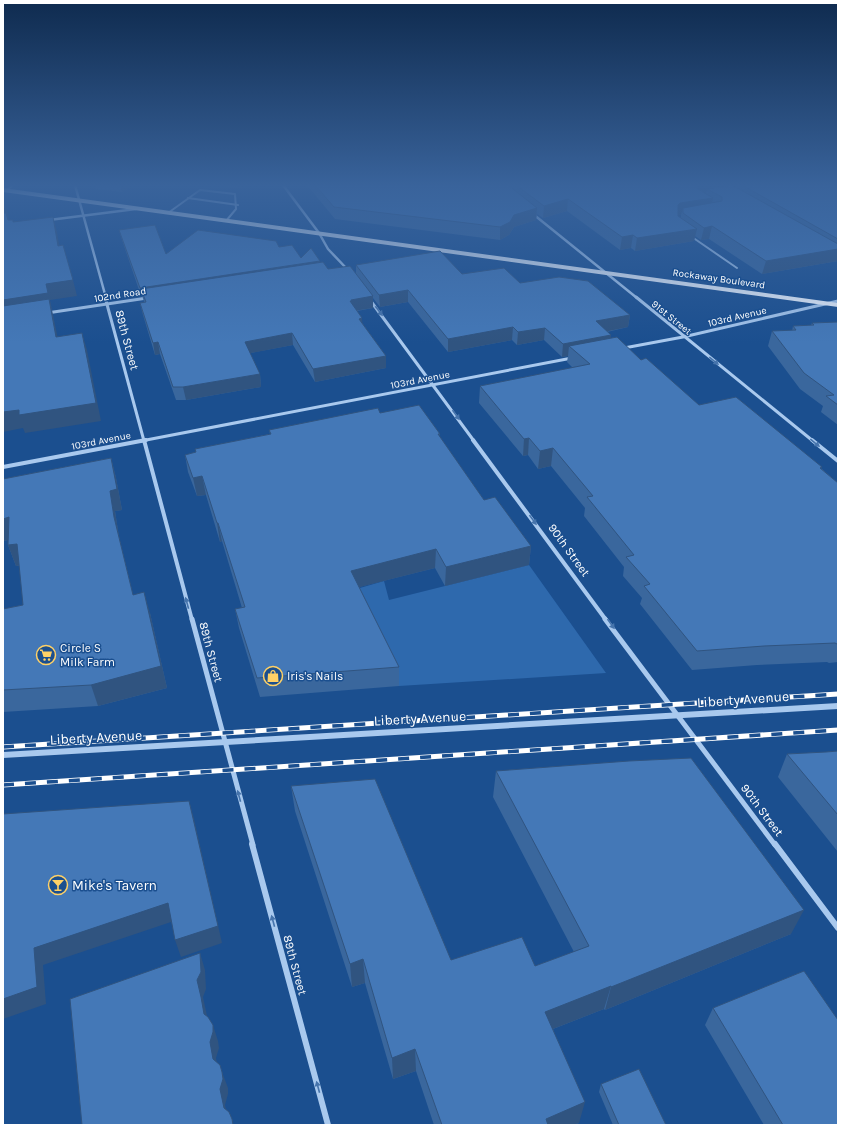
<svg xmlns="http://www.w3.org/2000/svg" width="841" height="1128" viewBox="0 0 841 1128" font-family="Karla,sans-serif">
<rect width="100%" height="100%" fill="#1b4f8f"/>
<polygon fill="#2e69ad" points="529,565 606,673 399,686 353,590 384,581 389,600"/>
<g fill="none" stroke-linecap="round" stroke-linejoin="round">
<g stroke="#a9c9ee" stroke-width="2">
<polyline points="6,191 13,185"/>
<polyline points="188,198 238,205"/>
<polyline points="168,213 200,190 235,194 236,209 226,221"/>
<polyline points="692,237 737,268"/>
</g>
<g stroke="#a9c9ee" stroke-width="2.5">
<polyline points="75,185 106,298"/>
<polyline points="283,185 319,233 328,249 348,270"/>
<polyline points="533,214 637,298"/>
<polyline points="49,220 136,209"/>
<polyline points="144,298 147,298"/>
</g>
<g stroke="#a9c9ee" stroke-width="3">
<polyline points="105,297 144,441"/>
<polyline points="636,297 813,441"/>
<polyline points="370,300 474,441"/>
<polyline points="47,313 147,298"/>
<polyline points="624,348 683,337 838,301"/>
<polyline points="141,441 572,358"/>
</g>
<g stroke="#a9c9ee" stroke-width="4">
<polyline points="144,440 192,620"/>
<polyline points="473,440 606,620"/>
<polyline points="812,440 838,461"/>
<polyline points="3,467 146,440"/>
</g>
<g stroke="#a9c9ee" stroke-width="5">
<polyline points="192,619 253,845"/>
<polyline points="605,619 775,845"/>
</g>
<g stroke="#a9c9ee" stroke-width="6">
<polyline points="252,844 328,1125"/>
<polyline points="775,844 838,928"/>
</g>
<polygon fill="#a9c9ee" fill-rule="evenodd" points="838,703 838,709 3,758 3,752"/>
<polygon fill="#f0f6ff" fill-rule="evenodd" points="3,188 838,303 838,307 3,192"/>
<g stroke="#fff" stroke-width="5">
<g id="rail">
<polyline points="3,747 838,694"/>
<polyline points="3,785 838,730"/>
</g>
</g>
<use href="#rail" stroke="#1b4f8f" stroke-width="3.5" stroke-dasharray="11" stroke-linecap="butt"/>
</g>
<g fill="#3a679d" fill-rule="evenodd">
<polygon points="95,185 133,185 122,192 96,189"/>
<polygon points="215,185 245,185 243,187 237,188"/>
<path d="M307 185H838V261L762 274 709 239 701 240 695 236 694 241 635 251 631 248 620 250 567 211 543 218 537 214 536 220 514 227 509 235 500 240 335 219ZM678 215H681V218L678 216Z"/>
<polygon points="119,230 166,254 279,247 301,258 320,261 320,263 328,269 356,275 356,265 462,274 520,283 630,315 628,327 607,332 611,335 610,338 641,360 699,405 822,469 838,483 838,662 829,663 827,662 757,665 692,670 640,604 642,598 623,576 624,567 584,516 585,508 551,466 538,469 528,455 523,456 479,403 480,386 573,368 567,362 568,356 562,357 544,340 517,345 512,340 448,352 408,302 380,307 373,298 373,308 357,311 362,318 362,323 386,356 386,368 315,382 293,345 250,353 260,374 261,387 186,400 176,400 160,354 155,355 143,315 140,303 144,302 142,295 141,296 121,237"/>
<polygon points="838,322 838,425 821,412 823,406 800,389 768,346 772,331 792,331 793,326 811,325 812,323"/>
<polygon points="380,413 440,434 439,436 484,500 531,546 529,565 445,586 435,568 359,587 399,667 399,686 260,697 239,628 235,609 242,608 222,541 220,542 206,495 197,496 188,472 185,455 196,452 195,449 270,434 269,430"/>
<polygon points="111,458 116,478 122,510 115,511 119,537 133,595 150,613 167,688 98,706 3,712 3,609 23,605 20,566 16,566 8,545 8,540 3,541 3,479"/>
<polygon points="838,751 838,852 778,777 787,754 826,752"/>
<polygon points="496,771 791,934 605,1010 604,1009 553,1029 579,1123 573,1125 434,1125 416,1071 393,1079 365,983 352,987 295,811 291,786 451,960 535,966 574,952 493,797"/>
<polygon points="713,1008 838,1125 764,1125 705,1025"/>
<polygon points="601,1084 666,1125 613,1125 599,1092"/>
</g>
<g fill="#305480">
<polygon points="120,185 133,185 122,192"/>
<polygon points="237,185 245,185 243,187 237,188"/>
<polygon points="699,185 723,185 722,193 707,189 705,195 697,197 697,187"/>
<polygon points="3,196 7,211 10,222 3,223"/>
<polygon points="713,198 711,210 683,208 681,215 678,216 678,205 680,203"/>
<polygon points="568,199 567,211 543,218 544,206"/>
<polygon points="537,208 536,220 514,227 509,235 500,240 500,227 514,215"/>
<polygon points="53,217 57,232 62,261 58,246"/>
<polygon points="712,226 709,239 701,240 704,228"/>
<polygon points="697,229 694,241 635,251 637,238"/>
<polygon points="633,235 631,248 620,250 622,237"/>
<polygon points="838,249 838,261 762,274 766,261"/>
<polygon points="320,261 321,269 141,289 142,295 141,296 140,288"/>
<polygon points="73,280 77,296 50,300 61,354 3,317 3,300 46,284"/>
<polygon points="408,290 408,302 380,307 379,295"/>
<polygon points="373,296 373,308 353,311 350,301 351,300"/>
<polygon points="630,315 628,327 594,334 596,321"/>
<polygon points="362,318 363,330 359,319"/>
<polygon points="513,327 512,340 448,352 448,339"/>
<polygon points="545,328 544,340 517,345 518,332"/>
<polygon points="82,333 87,350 101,421 25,433 23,428 3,432 3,412"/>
<polygon points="292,333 293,345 246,354 245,342"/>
<polygon points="611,335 609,348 569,346 568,356 562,357 563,344"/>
<polygon points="158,342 160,354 155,355 153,343"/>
<polygon points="386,356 386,368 315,382 313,369"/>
<polygon points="260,374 261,387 186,400 183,387"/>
<polygon points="529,438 528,455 523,456 524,439"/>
<polygon points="553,448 551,466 538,469 540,451"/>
<polygon points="111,458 116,478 122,510 115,511 119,537 138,616 133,595 114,517 110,491"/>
<polygon points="202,476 206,495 197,496 193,478"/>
<polygon points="9,517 17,538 3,541 3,519"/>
<polygon points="217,523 218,523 222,541 220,542"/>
<polygon points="17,544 25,565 16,566 8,545"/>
<polygon points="531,546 529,565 445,586 446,567"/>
<polygon points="436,549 435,568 352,589 351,571"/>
<polygon points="144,592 150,613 167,688 98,706 91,685"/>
<polygon points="189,801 194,819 222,943 181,957 175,940"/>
<polygon points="168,903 174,921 43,965 46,1004 3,1019 3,999 34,948"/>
<polygon points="804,910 791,934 605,1010 611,987"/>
<polygon points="200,953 205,970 206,989 203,997 210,1030 204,1014 197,980"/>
<polygon points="363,959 365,983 352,987 350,964"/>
<polygon points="611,986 604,1009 540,1034 545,1012"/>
<polygon points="213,1025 218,1041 219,1048 216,1058 219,1075 213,1059 210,1042"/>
<polygon points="415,1049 416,1071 393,1079 392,1058"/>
<polygon points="222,1072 228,1088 228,1094 225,1105 229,1123 224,1108 220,1089"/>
<polygon points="585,1102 579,1123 573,1125 544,1125 546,1119"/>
</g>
<g fill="#4478b7" stroke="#305480">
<polygon points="315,185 508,185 537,208 514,215 510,222 500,227 334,207"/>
<polygon points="516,185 699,185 697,187 698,189 713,198 680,203 678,205 678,216 697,229 637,238 633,235 622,237 568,199 544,206"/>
<polygon points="732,185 838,244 838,249 766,261 712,226 704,228 683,213 683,208 722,201 722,197 707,189"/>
<polygon points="742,185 838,185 838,239"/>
<polygon points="3,196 5,208 3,208"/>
<polygon points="3,213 6,213 8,220 13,220 13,222 53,217 58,246 63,245 73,280 46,284 48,293 3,300"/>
<polygon points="155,225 166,254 198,230 276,241 279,247 292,245 301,258 311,248 320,261 140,288 119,230"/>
<polygon points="440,251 462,274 504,268 520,283 559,277 588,281 630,315 596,321 611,335 563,344 545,328 518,332 513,327 448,339 408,290 379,295 356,265"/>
<polygon points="323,262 328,269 350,266 373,296 351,300 352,301 350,301 362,318 359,319 386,356 313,369 292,333 245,342 260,374 183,387 173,387 158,342 153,343 140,303 146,302 141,289"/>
<polygon points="49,299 56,337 82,333 96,403 19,415 19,410 3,412 3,306"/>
<polygon points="838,322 838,405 826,396 834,395 804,373 772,331 796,330 793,326 814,325 812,323"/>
<polygon points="617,337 641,360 646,358 699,405 736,397 822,467 820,468 838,483 838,644 837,644 835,643 764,646 697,651 644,586 650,584 626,557 634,555 587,497 593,496 553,448 540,451 529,438 524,439 480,386 590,364 569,346"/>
<polygon points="419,405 440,434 438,434 484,500 495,497 531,546 446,567 436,549 351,571 399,667 257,678 235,609 245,607 218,523 217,523 202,476 193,478 185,455 196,452 195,449 271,434 269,430 378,408 380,413"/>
<polygon points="111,458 117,489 110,491 114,517 133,595 144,592 161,666 91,685 3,690 3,609 23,605 17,544 8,545 9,517 3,519 3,479"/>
<polygon points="838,751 838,815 787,754 826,752"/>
<polygon points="691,758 804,910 611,987 611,986 545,1012 585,1102 546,1119 548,1125 442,1125 415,1049 392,1058 363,959 350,964 291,786 375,779 451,960 522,937 535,966 589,946 496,771 629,761"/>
<polygon points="189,801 218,926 175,940 168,903 34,948 37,987 3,999 3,814"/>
<polygon points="200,953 201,972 197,980 201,997 204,1014 208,1017 213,1025 213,1032 210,1042 213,1059 220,1065 222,1072 223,1079 220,1089 224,1108 229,1112 232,1119 233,1125 82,1125 70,999"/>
<polygon points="804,971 838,1020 838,1125 783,1125 713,1008"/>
<polygon points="639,1069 666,1125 619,1125 601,1084"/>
</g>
<defs><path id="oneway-solid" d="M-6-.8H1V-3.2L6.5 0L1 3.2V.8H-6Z"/></defs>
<g fill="#4674ac">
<use href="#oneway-solid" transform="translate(379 311) rotate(53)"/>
<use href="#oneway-solid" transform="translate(714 361) rotate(39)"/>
<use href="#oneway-solid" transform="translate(456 415) rotate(54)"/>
<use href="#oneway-solid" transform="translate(815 443) rotate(39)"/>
<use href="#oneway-solid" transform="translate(533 520) rotate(54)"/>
<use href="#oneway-solid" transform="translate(187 603) rotate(-105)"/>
<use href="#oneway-solid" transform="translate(611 624) rotate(54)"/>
<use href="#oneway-solid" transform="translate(239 796) rotate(-105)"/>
<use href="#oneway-solid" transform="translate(273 921) rotate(-105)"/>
<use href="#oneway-solid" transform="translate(318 1087) rotate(-105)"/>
</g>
<linearGradient id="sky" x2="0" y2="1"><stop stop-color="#0f2b4f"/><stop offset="0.54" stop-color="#39639b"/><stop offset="1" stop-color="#39639b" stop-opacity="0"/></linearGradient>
<rect width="841" height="343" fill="url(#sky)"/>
<defs>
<g id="supermarket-ring" transform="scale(1)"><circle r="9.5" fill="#1b4f8f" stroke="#ffd166" stroke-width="1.5"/><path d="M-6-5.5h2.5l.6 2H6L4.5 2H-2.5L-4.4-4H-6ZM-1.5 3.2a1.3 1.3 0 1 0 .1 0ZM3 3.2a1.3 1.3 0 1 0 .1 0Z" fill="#ffd166"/></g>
<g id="shop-ring" transform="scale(1)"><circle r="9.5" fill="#1b4f8f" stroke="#ffd166" stroke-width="1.5"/><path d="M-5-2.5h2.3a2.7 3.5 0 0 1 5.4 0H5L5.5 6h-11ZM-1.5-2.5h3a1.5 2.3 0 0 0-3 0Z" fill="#ffd166"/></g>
<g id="bar-ring" transform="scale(1)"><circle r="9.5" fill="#1b4f8f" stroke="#ffd166" stroke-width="1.5"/><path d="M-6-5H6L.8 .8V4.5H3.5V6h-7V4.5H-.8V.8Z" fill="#ffd166"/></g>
</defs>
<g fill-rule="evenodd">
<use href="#supermarket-ring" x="46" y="655"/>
<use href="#shop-ring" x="273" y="676"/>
<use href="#bar-ring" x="58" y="885"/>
</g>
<g text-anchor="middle" stroke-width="3" stroke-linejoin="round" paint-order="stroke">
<g font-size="10" fill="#fff" stroke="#1b4f8f">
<text transform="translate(719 278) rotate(8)" y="4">Rockaway Boulevard</text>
<text transform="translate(120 294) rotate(-9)" y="4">102nd Road</text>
<text transform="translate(737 316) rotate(-13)" y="4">103rd Avenue</text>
<text transform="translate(672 317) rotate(39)" y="4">91st Street</text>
<text transform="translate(420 379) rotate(-11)" y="4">103rd Avenue</text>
<text transform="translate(101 440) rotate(-11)" y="4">103rd Avenue</text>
</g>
<g font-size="12" fill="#fff" stroke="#1b4f8f">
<text transform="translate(127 340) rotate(75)" y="4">89th Street</text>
<text transform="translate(569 550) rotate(54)" y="4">90th Street</text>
<text transform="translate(211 652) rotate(75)" y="4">89th Street</text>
<text transform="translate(762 810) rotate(53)" y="4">90th Street</text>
<text transform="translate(295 965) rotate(75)" y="4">89th Street</text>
</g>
<g font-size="12" fill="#fff" stroke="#1b4f8f" text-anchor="start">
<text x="60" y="652">Circle S<tspan x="60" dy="14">Milk Farm</tspan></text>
<text x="287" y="680">Iris's Nails</text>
</g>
<g font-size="14" fill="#fff" stroke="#1b4f8f">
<text transform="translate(743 699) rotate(-4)" y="5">Liberty Avenue</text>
<text transform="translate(420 718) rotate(-3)" y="5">Liberty Avenue</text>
<text transform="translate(96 737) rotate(-3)" y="5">Liberty Avenue</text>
</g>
<g font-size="14" fill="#fff" stroke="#1b4f8f" text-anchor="start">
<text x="72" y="890">Mike's Tavern</text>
</g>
</g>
<rect width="841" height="1128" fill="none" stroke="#ffffff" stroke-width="8"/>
</svg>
